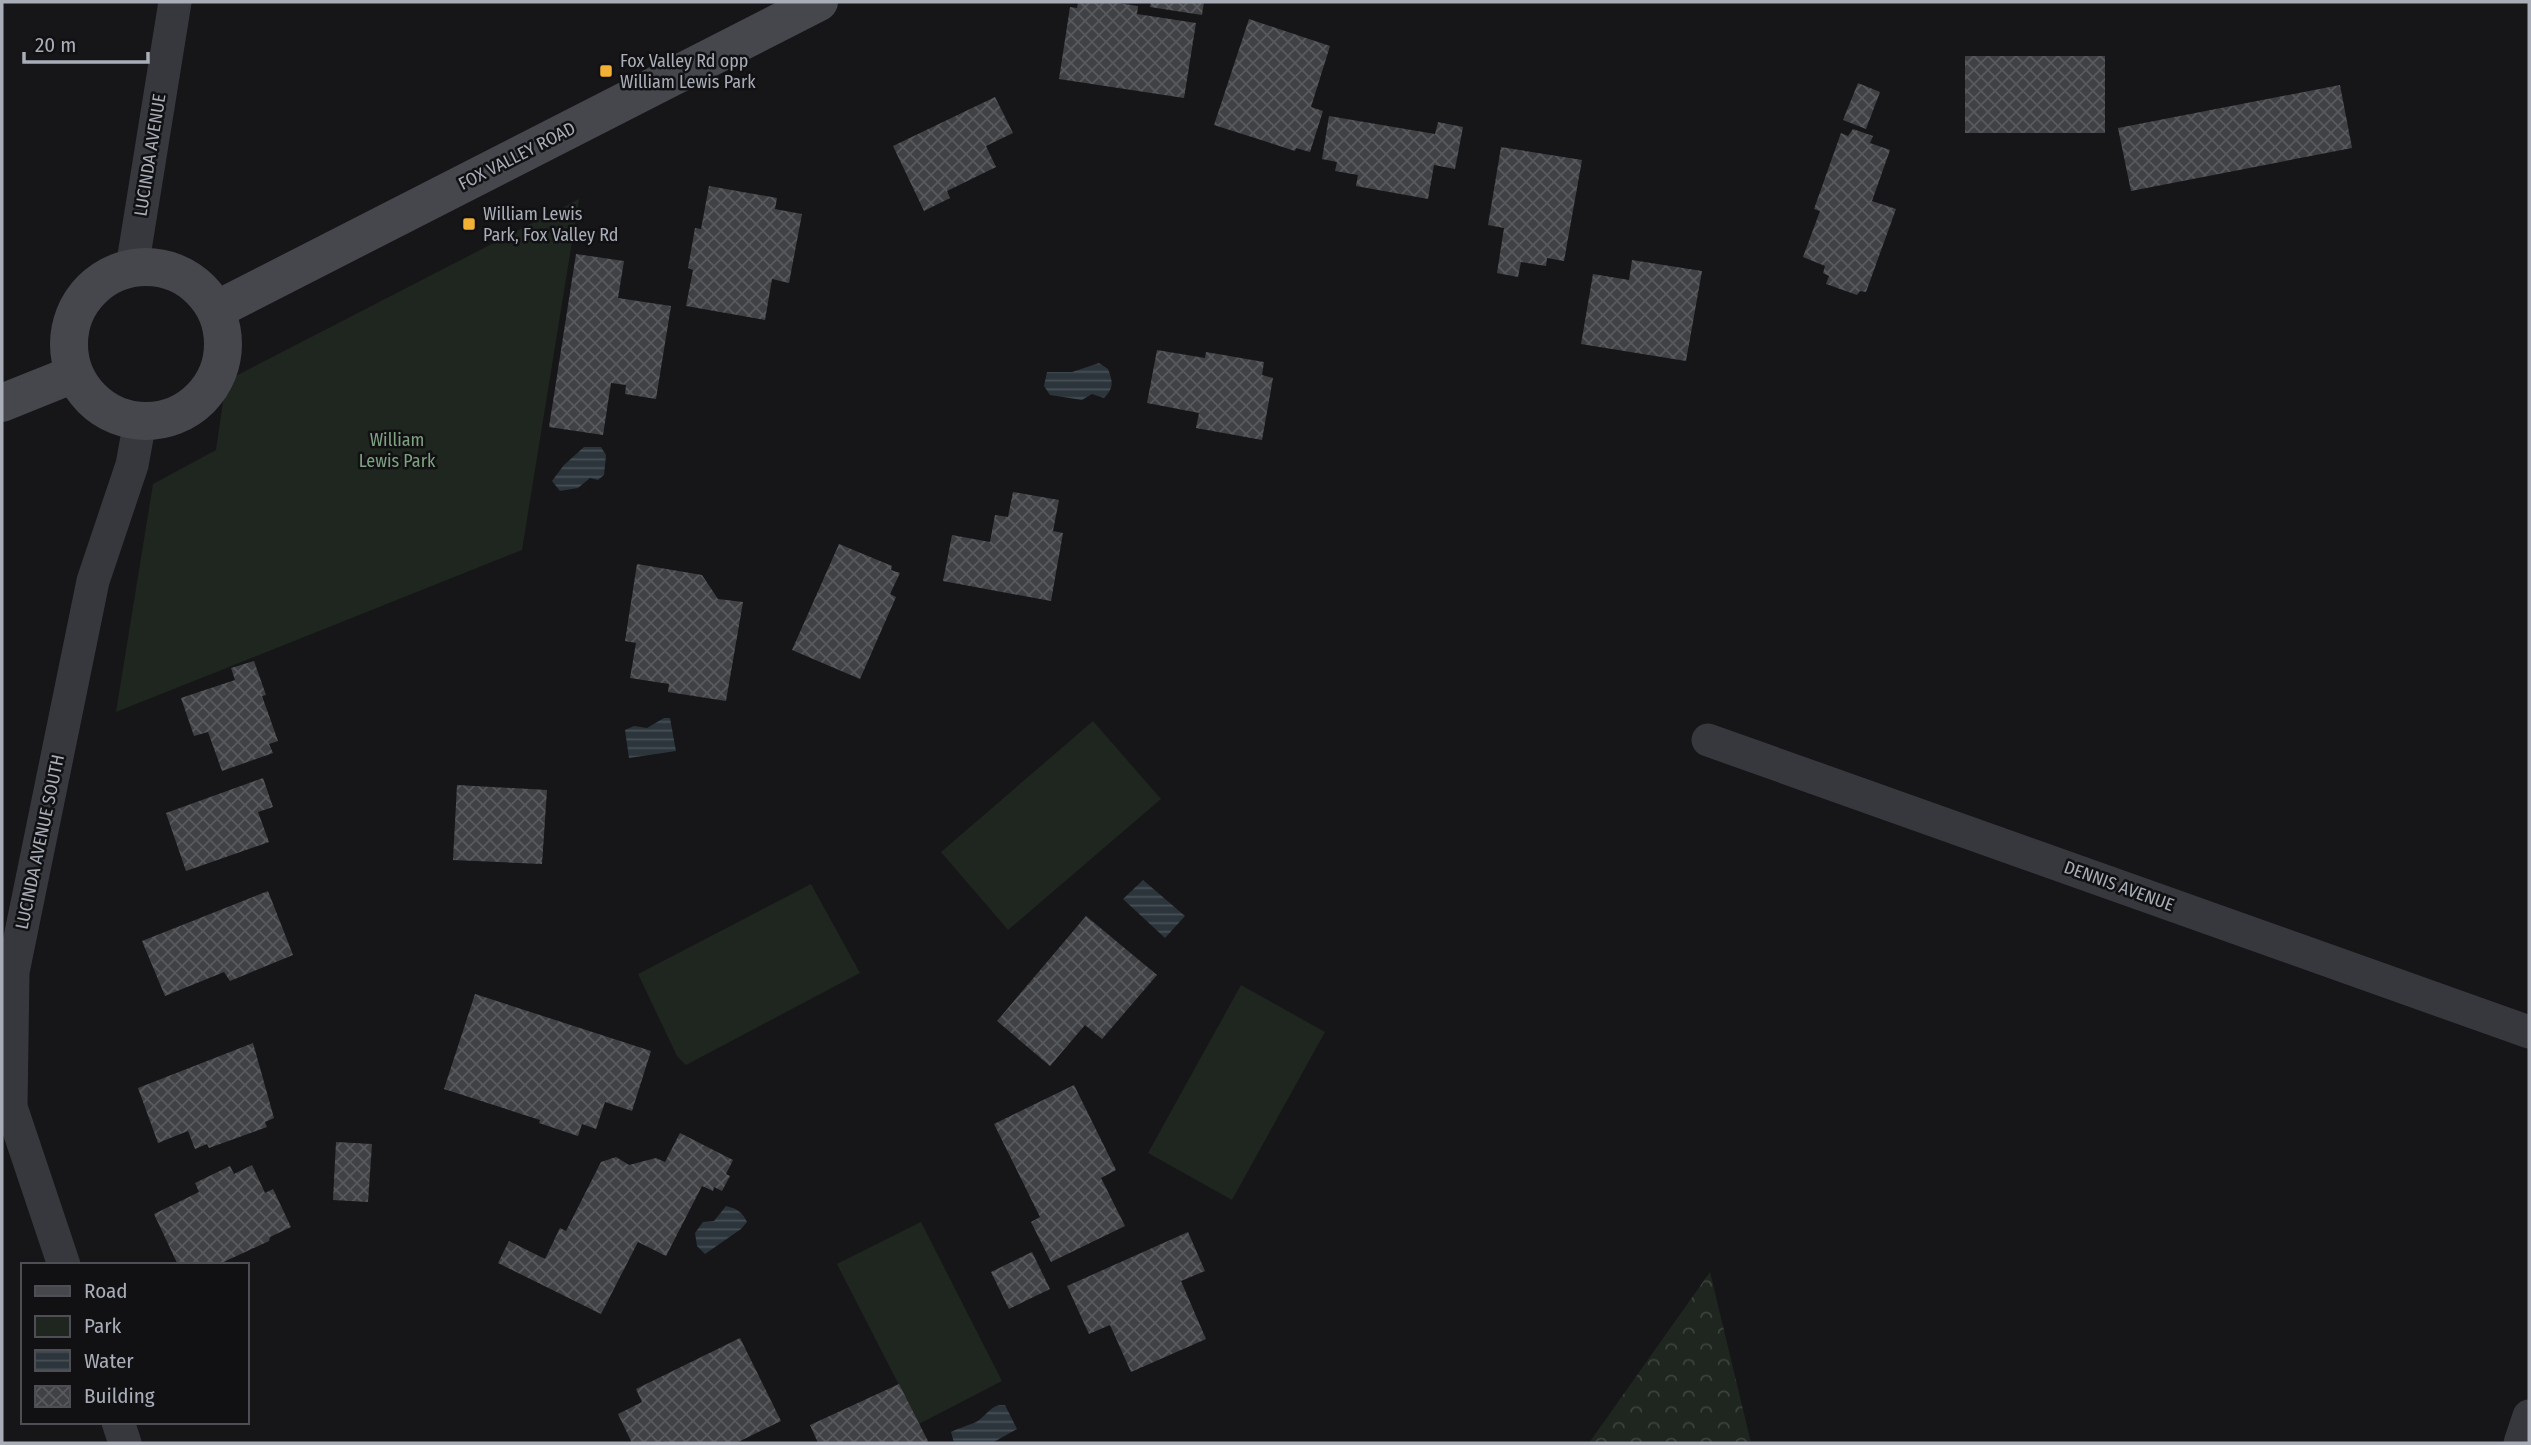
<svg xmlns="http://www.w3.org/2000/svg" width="2531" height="1445" viewBox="0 0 2531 1445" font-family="'Fira Sans Condensed',sans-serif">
<defs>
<pattern id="forest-crowns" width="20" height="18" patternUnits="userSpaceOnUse" patternTransform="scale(1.75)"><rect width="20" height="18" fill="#1e261f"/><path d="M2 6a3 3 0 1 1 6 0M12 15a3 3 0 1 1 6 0" fill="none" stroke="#3c433d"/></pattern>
<pattern id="water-rules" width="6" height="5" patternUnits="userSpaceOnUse" patternTransform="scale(1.75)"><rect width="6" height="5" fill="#2c353c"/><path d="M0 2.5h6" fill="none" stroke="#485056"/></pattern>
<pattern id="building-cross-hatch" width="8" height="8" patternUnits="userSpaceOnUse" patternTransform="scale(1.75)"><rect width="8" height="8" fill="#404145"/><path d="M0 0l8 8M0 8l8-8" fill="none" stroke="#595a5e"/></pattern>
</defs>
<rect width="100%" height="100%" fill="#161618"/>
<polygon fill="url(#forest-crowns)" points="1710,1272 1751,1443 1589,1443"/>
<g fill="#1e261f">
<polygon points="579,199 522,550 116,712 153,484 216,450 226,381"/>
<polygon points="1093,721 1161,799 1008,930 941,852"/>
<polygon points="811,884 860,973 686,1065 677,1056 638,974"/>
<polygon points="1241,985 1325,1032 1232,1200 1148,1153"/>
<polygon points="921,1222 1002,1381 919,1424 837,1264"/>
</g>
<g fill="url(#water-rules)">
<path d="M1099 363 1108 369C1113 382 1114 388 1104 398L1092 394 1082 400 1050 395 1044 386 1047 372H1072Z"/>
<polygon points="584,447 601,447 606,455 604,475 598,480 590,478 578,488 560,491 552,481 564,465"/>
<polygon points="664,718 670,718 676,751 629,758 625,730 634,726 647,728"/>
<polygon points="1143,880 1185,916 1165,938 1123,899"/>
<path d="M726 1206C738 1209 742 1212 747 1222L741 1229 705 1254 697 1246 695 1233 703 1222 714 1221Z"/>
<path d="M999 1405H1005L1017 1429 992 1443H954L951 1432C959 1428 966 1426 974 1423 984 1419 988 1408 999 1405Z"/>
</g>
<g fill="url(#building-cross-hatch)">
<polygon points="1078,2 1111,2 1138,6 1137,14 1196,23 1184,98 1059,79 1070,7 1077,8"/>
<polygon points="1151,2 1204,2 1202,15 1150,7"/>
<polygon points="1249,19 1330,46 1311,107 1323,111 1310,152 1296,148 1295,151 1214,125"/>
<rect x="1965" y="56" width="140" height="77"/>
<polygon points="1858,83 1880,92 1866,129 1843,120"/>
<polygon points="2340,85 2352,148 2131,191 2118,128"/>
<polygon points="995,97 1013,133 986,146 996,167 947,191 950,198 924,211 893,146"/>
<polygon points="1329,116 1435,134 1438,122 1463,127 1455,169 1434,165 1428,199 1356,186 1358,175 1335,171 1337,162 1322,159"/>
<polygon points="1853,129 1873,136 1870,143 1890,150 1872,201 1896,209 1866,292 1860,291 1857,295 1826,284 1829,276 1823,273 1825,266 1803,257 1820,211 1814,209 1841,133 1848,136"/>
<polygon points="1501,147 1582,160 1564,261 1547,258 1546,266 1521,262 1518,277 1497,273 1504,228 1488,225"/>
<polygon points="709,186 777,198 775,209 802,214 789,283 772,279 765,320 686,306 693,270 688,268 695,228 701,229"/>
<polygon points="576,254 624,261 618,298 671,306 656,399 625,394 626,385 611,383 603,435 549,427"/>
<polygon points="1632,260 1702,271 1686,361 1581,344 1593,274 1629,280"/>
<polygon points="1157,350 1205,358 1206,352 1264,362 1262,375 1273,378 1262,440 1196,428 1199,413 1147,403"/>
<polygon points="1013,492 1059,500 1053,531 1063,533 1051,601 943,581 952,535 990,542 995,515 1008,517"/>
<polygon points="839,544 892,566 891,570 900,573 890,594 896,597 860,679 792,650"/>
<polygon points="637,564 702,575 718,599 743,602 726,701 668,692 669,684 630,678 636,643 625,641"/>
<polygon points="254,661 266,695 262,696 278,741 269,744 273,753 222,771 208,732 194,736 181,698 235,680 231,668"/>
<polygon points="263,778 273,807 258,812 269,842 186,871 166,813"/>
<polygon points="457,785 547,790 542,864 453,860"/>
<polygon points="268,891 293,955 230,981 224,972 165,996 142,941"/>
<polygon points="1086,916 1157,975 1102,1039 1085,1025 1050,1066 997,1021"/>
<polygon points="475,994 651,1051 632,1111 605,1102 596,1129 582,1124 578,1136 539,1123 540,1120 444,1089"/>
<polygon points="253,1043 274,1118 265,1122 267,1127 209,1148 207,1144 195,1149 188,1131 158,1143 138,1088"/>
<polygon points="1074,1085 1116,1170 1101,1178 1125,1226 1051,1262 1031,1222 1040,1217 994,1124"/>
<polygon points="680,1133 733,1160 726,1174 730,1176 722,1191 714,1187 713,1191 702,1186 666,1256 638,1242 601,1314 498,1263 509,1241 545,1259 560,1228 566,1231 601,1162 616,1157 629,1165 656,1158 665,1162"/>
<polygon points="336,1142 372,1144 368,1202 333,1200"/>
<polygon points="252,1165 265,1193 273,1189 291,1227 270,1237 269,1241 217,1265 178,1265 154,1214 199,1192 195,1183 230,1166 234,1174"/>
<polygon points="1188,1232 1205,1271 1181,1281 1206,1339 1131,1372 1110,1325 1089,1334 1067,1286"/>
<polygon points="1032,1252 1050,1289 1009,1309 991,1272"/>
<polygon points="740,1338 781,1421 736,1443 664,1443 663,1441 658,1443 632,1443 618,1414 642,1402 636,1389"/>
<polygon points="899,1384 929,1443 818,1443 810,1425"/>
</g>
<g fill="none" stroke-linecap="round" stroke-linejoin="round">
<g stroke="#37383d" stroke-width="33">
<polyline points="132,268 175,2"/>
<polyline points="1708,740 2529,1032"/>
<polyline points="64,1265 11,1107 13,972 93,581 132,465 140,421"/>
<polyline points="118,1422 125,1443"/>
<polyline points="2520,1443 2529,1416"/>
</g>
<g stroke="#45474d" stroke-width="38">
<circle cx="146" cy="344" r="77"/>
<polyline points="216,310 819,2"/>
<polyline points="2,403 74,374"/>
</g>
</g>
<g fill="#f2b134" stroke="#111113" stroke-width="2.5">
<rect x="599" y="64" width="14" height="14" rx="3.5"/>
<rect x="462" y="217" width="14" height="14" rx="3.5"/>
</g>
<g text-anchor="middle" stroke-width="5" stroke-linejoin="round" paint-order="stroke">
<g font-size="18" fill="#a8adb8" stroke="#111113" text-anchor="start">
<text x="620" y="67">Fox Valley Rd opp<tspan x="620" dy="21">William Lewis Park</tspan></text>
<text x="483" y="220">William Lewis<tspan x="483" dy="21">Park, Fox Valley Rd</tspan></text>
</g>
<g font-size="18" fill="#a8adb8" stroke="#111113">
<text transform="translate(150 155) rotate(-81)" y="6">LUCINDA AVENUE</text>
<text transform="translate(517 156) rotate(-27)" y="6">FOX VALLEY ROAD</text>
<text transform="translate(40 842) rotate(-78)" y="6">LUCINDA AVENUE SOUTH</text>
<text transform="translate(2119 886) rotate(20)" y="6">DENNIS AVENUE</text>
</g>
<g font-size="18" fill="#7fa381" stroke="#111113">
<text x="397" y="446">William<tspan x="397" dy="21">Lewis Park</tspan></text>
</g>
</g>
<rect width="2531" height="1445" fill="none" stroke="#a8adb8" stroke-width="7"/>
<rect x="21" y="1263" width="228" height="161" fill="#111113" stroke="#4d4f55" stroke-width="2"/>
<rect x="35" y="1286" width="35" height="10" fill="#45474d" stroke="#4d4f55" stroke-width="2"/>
<text x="84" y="1298" font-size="21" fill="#a8adb8">Road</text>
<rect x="35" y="1316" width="35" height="21" fill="#1e261f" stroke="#4d4f55" stroke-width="2"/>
<text x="84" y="1333" font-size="21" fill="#a8adb8">Park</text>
<rect x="35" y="1350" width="35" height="21" fill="url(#water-rules)" stroke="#4d4f55" stroke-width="2"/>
<text x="84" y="1368" font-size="21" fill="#a8adb8">Water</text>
<rect x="35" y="1386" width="35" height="21" fill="url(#building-cross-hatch)" stroke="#4d4f55" stroke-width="2"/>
<text x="84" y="1403" font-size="21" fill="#a8adb8">Building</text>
<path d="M24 52v10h124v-10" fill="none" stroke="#a8adb8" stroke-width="3.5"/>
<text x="35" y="52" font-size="21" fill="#a8adb8" stroke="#111113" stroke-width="5" paint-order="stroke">20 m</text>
</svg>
